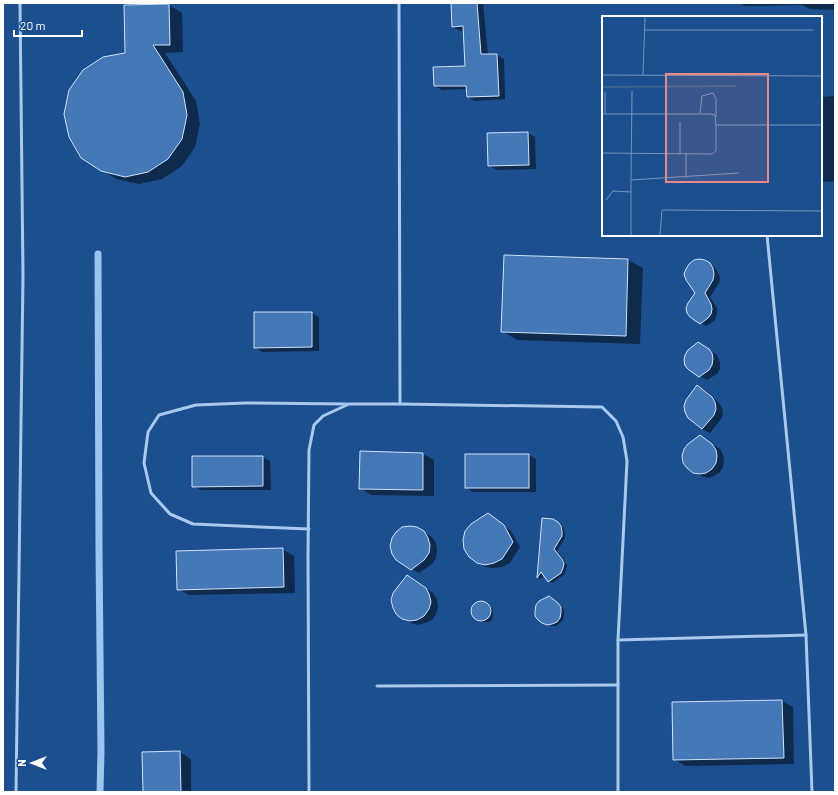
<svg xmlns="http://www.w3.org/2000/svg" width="838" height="795" viewBox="0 0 838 795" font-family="Barlow,sans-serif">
<rect width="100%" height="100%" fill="#1b4f8f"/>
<g fill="#0007">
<polygon points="452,3 483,3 488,55 497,55 504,59 505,99 475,101 468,97 467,89 442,90 435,86 466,67 464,30 460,31 453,27"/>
<polygon points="739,3 835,3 835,10 810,9 802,5 745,6"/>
<polygon points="169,5 182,13 183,52 165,53 196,101 200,124 195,147 182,166 162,179 139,184 116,179 102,170 126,54"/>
<polygon points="835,96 835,181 821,182 821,97"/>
<polygon points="528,133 535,137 536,169 497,170 489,166"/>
<polygon points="505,256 628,260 643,268 640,344 517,340 502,331"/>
<polygon points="711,264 715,268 718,272 720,278 719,283 710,297 717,308 717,313 716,317 714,321 706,326 691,317 696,293"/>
<polygon points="312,313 319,317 319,351 262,352 255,347"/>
<polygon points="698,343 716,354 719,359 720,364 720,369 717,374 707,380 689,370"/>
<polygon points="698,386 705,390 719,403 722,408 723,414 721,419 710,433 702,429 689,417"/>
<polygon points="707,441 720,449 723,455 724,461 723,468 719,473 714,476 708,478 701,476 693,472"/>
<polygon points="361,452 423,454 434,460 434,496 371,495 360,488"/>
<polygon points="529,455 536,459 536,492 473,492 466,487"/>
<polygon points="263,457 270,461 271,490 201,490 193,486"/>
<polygon points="495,519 511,531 520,547 510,563 502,567 493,568 485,567 477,562"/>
<polygon points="543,519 553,520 561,525 564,529 565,534 565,538 557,551 565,561 567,566 566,570 564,575 552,583 548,581 544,575 541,579 538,578"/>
<polygon points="417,528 432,537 436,543 437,550 436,558 432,564 419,573 412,569"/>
<polygon points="282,549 294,556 295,593 189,595 178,589"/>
<polygon points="414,580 433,593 437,599 438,607 436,614 432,620 425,623 418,625 411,623 403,618"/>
<polygon points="553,599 562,606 564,610 564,615 563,620 560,623 556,626 551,626 543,623"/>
<polygon points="481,602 484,603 491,607 493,610 493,616 492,620 489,622 482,622 475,617 473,615 472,611 475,605 477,603"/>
<polygon points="782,701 793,707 794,764 685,766 674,759 673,703"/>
<polygon points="180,752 191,759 191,792 144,792"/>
</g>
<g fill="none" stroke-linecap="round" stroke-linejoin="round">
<polyline stroke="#9cc4f0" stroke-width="7" points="98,254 99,551 101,751 100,792"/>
</g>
<g fill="#4478b7" stroke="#cfe3fa">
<polygon points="451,3 477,3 481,54 497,54 499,96 467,97 466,86 434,86 433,67 465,66 463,26 452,27"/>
<polygon points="169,4 170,45 153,45 183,92 187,115 182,139 168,159 148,172 125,177 101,171 81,158 69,137 64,114 69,90 83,70 103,57 125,53 124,5"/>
<polygon points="528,132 529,165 488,166 487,133"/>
<polygon points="504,255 628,259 626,336 501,332"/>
<polygon points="699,259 705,260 710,263 713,268 714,274 713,280 705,293 711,304 712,309 711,314 708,318 700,324 690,317 687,313 686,308 688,303 695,293 686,280 684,274 686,269 689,264 694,260"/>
<polygon points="254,312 312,312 312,347 254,348"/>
<polygon points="698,342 709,349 712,353 713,359 712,365 709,370 699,377 689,370 685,366 684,360 685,355 688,350"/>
<polygon points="697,385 712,397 715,402 716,409 714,415 702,429 688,418 685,412 684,406 686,400"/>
<polygon points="700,435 712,444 716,450 717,456 716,463 712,469 706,473 700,474 693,473 687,468 683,463 682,456 684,449 688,444"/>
<polygon points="360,451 423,453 423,490 359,489"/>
<rect x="465" y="454" width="64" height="34"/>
<polygon points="192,456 263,456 263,486 192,487"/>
<polygon points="488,513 504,525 513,542 502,559 494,563 485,565 477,563 469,557 464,549 463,540 465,531 471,524"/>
<polygon points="542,518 553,519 558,522 561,526 562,531 562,536 554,549 562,559 564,563 563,568 561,573 548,582 541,572 537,578"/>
<polygon points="410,526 417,527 424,531 428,538 430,545 429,553 424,560 411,570 396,560 392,554 390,546 392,538 396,532 402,527"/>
<polygon points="283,548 284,587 177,590 176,551"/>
<polygon points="407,575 426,588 429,594 431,602 429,609 424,616 417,620 410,621 402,619 396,614 393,608 391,600 393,593"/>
<polygon points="549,596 558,603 561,607 561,613 560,618 557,622 552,624 547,625 542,623 538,620 535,616 535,611 536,605 539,601"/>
<circle cx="481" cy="611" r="10"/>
<polygon points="782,700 784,758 673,760 672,702"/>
<polygon points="180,751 181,792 143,792 142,752"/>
</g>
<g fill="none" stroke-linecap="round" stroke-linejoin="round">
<g stroke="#a9c9ee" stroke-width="3">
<polyline points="399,3 400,404"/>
<polyline points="767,235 806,635 812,792"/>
<polyline points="309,529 193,524 170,514 151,493 144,463 148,432 159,415 196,405 245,403 347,404"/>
<polyline points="618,640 806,635"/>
<polyline points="377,686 618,685"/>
<polyline points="16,792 23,276 20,3"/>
<polyline points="309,792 308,556 309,450 314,425 323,416 349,404 400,404 602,407 616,421 623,437 627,461 618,640 618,792"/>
</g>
</g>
<g transform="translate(602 16)">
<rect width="220" height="220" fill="#1b4f8f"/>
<path fill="none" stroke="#3c6290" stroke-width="2" d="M0 71 134 70"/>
<path fill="none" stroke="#7695bc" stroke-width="1" d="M43 14H211M0 59 220 60M41 59 43 1M98 97 100 80 111 77 114 83V101M0 98H108L113 99 114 109V135L110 138 0 137M3 98V76M78 106V137M114 109H220M84 137V162M29 164 30 75M4 184 11 175 29 176M29 219V164L137 157M58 219 60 194 220 195"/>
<path fill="#e88989" fill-opacity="0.15" stroke="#e88989" stroke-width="2" d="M64 58H166V166H64Z"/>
<rect width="220" height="220" fill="none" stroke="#fff" stroke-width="2"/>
</g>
<rect width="838" height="795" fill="none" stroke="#ffffff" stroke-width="8"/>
<g transform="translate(32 763) rotate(270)" stroke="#1b4f8f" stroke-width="3" paint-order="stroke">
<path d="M0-3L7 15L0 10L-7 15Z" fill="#ffffff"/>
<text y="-6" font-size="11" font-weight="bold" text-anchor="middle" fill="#ffffff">N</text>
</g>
<path d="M14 30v6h68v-6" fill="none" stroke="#ffffff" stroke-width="2"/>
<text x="20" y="30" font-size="12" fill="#ffffff" stroke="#1b4f8f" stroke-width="3" paint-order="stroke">20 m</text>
</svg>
